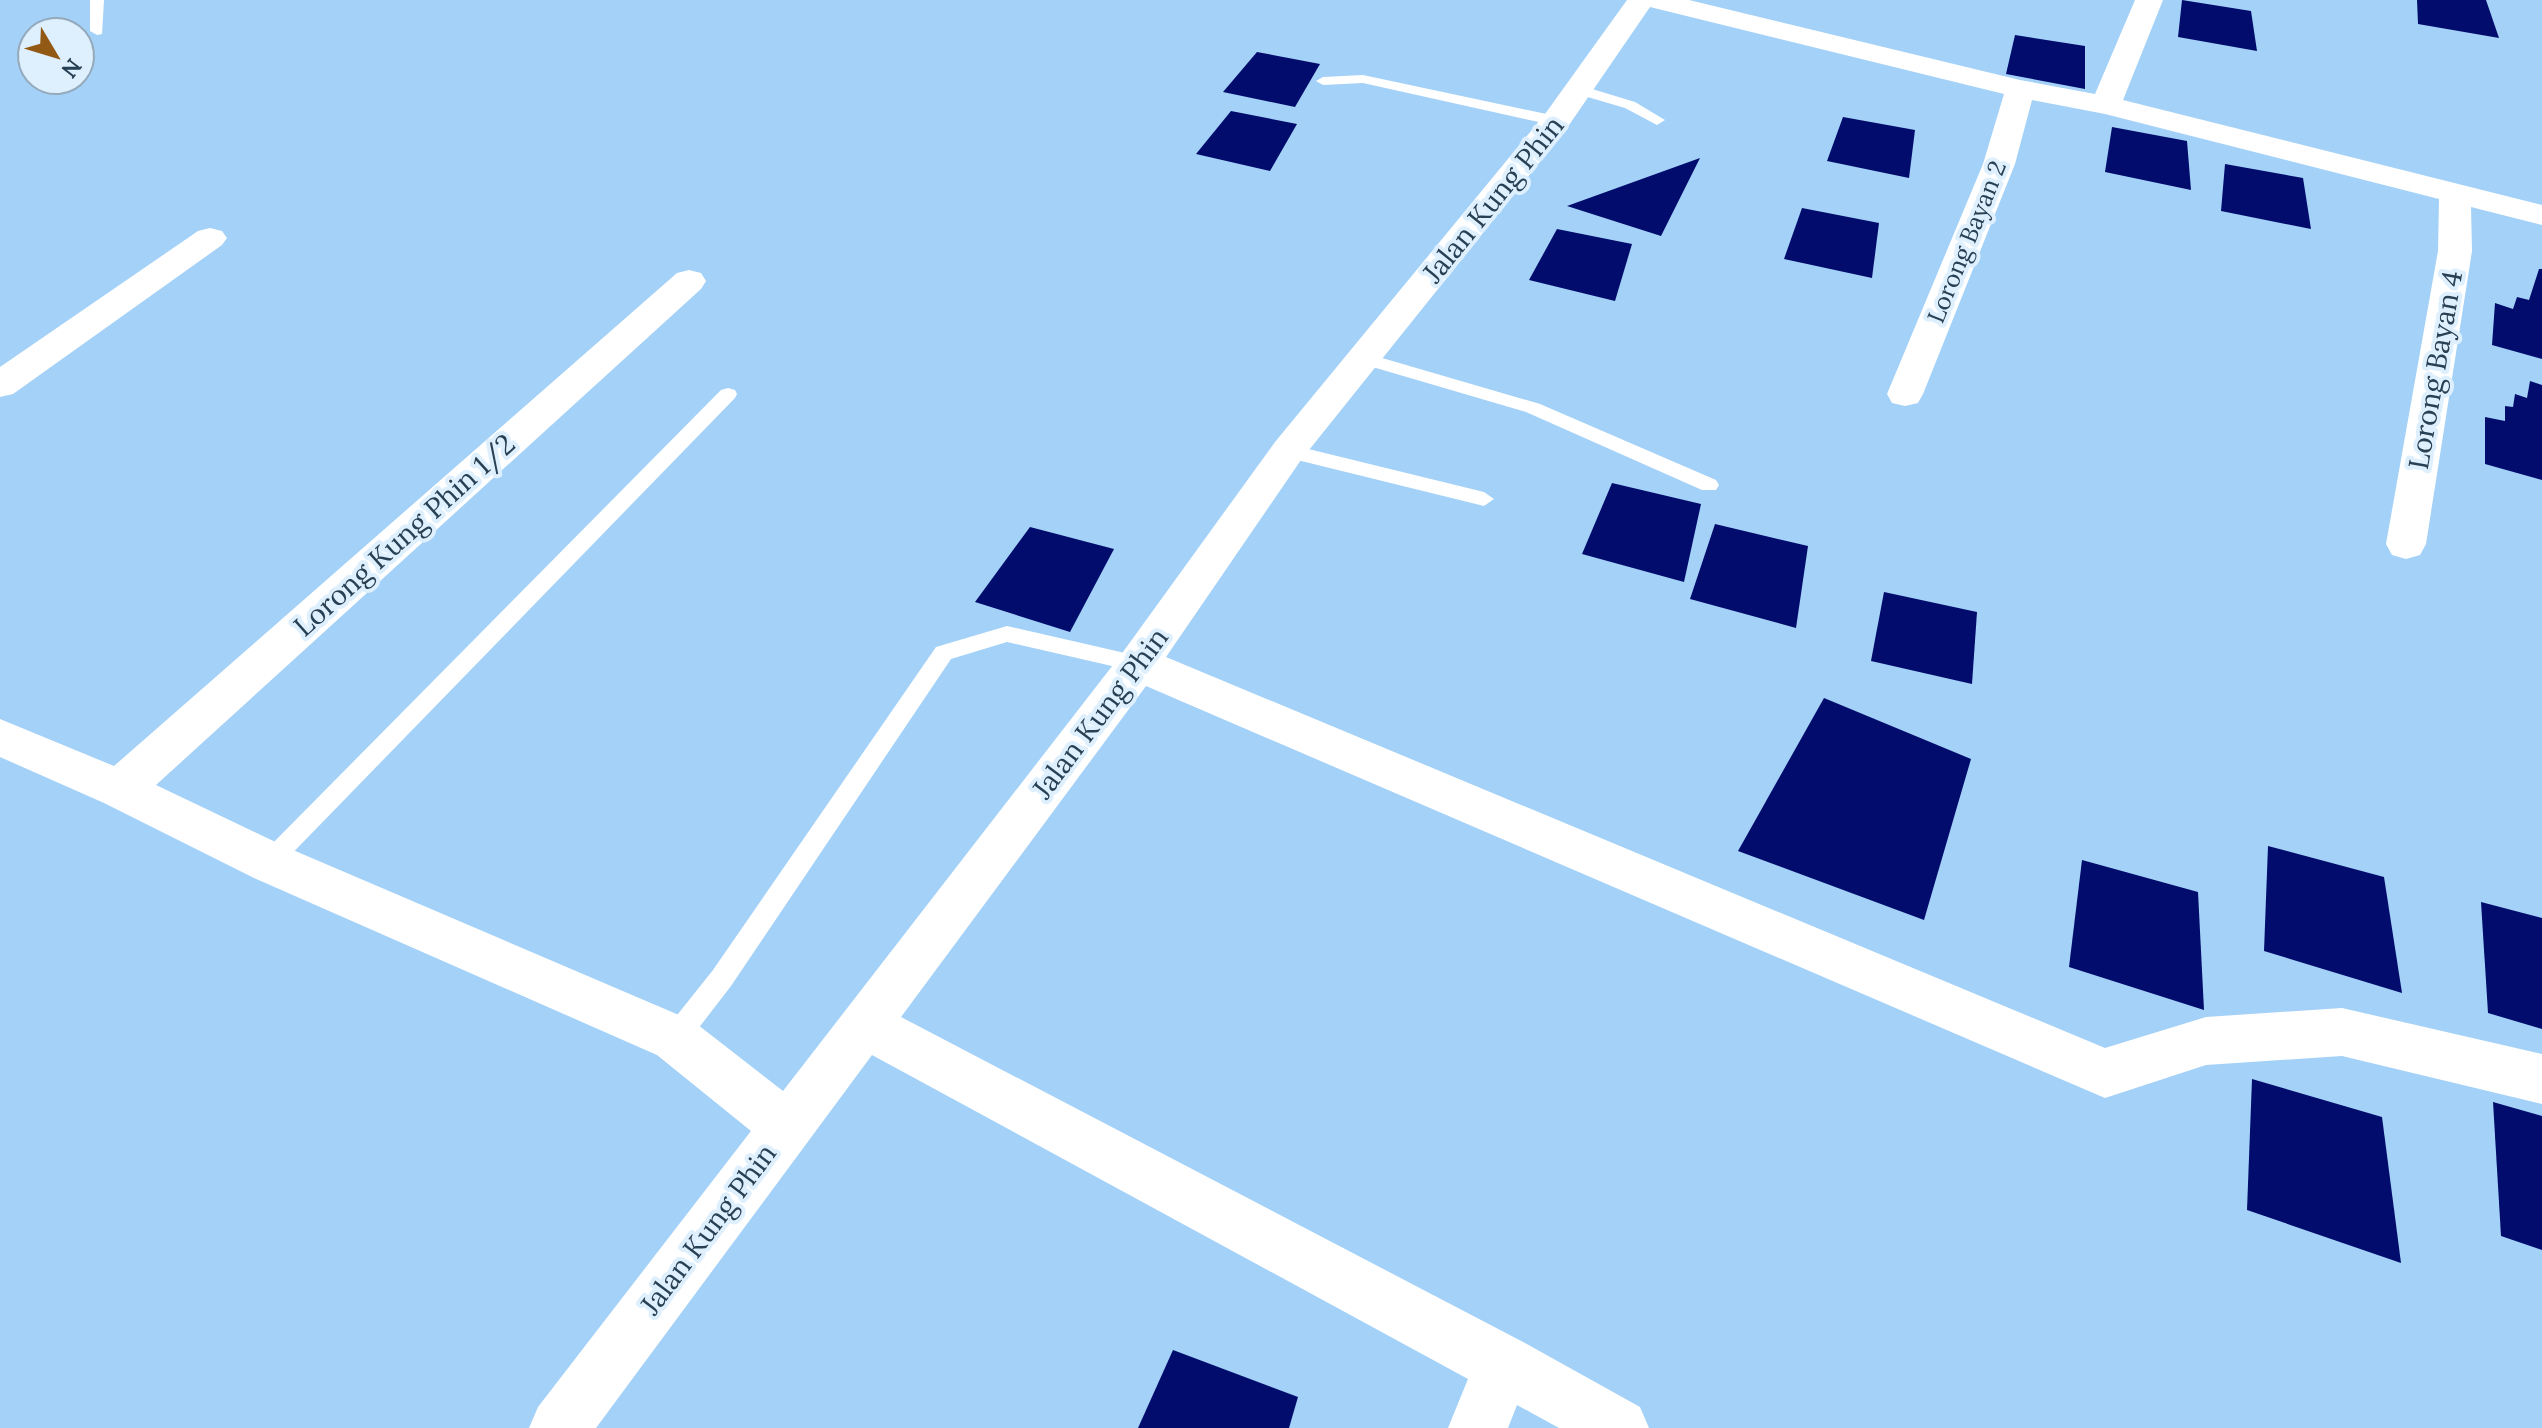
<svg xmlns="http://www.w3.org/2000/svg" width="2542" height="1428" viewBox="0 0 2542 1428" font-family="Lora,serif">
<rect width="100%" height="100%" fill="#a4d1f8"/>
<g fill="#020c6c">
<polygon points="2182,0 2251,11 2257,51 2178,37"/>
<polygon points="2417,0 2486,0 2499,38 2418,24"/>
<polygon points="2015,35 2085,46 2085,89 2006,74"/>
<polygon points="1257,52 1320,64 1295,107 1223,92"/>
<polygon points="1231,111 1297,124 1270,171 1196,154"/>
<polygon points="1843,117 1915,130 1909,178 1827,161"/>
<polygon points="2112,127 2187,141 2191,190 2105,172"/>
<polygon points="1700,158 1661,236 1567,206"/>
<polygon points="2225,164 2303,178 2311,229 2221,211"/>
<polygon points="1802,208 1879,223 1872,278 1784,259"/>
<polygon points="1557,229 1632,244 1615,301 1529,280"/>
<polygon points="2539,269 2542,269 2542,359 2492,345 2495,303 2513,309 2517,297 2529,300"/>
<polygon points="2530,381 2542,385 2542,480 2485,464 2485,417 2505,421 2505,406 2513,407 2515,394 2527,398"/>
<polygon points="1612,483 1701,504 1684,582 1582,554"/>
<polygon points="1715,524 1808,546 1796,628 1690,599"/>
<polygon points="1030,527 1114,549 1070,632 975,602"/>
<polygon points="1884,592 1977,612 1972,684 1871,661"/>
<polygon points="1824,698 1971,759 1924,920 1738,851"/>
<polygon points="2268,846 2384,877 2402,993 2264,951"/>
<polygon points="2082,860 2198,892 2204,1010 2069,967"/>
<polygon points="2481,902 2542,918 2542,1029 2488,1013"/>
<polygon points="2252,1079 2382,1117 2401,1263 2247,1210"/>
<polygon points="2493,1102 2542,1116 2542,1250 2501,1236"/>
<polygon points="1173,1350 1298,1397 1289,1428 1138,1428"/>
</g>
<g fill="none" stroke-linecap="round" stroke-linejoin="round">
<g fill="#fff" fill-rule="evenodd">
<polygon points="90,0 104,0 102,34 97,35 90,31"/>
<polygon points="1363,75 1556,116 1564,121 1556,126 1363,83 1323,85 1316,81 1323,77"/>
<polygon points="1579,85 1635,102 1665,120 1657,125 1625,108 1574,93 1574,87"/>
<polygon points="1365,353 1540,404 1716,480 1719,485 1716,490 1702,490 1526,412 1359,363 1356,359"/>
<polygon points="728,388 735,390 737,394 735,398 277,869 269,872 261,869 257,862 261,855 721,390"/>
<polygon points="1288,444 1484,492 1494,499 1484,506 1281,456 1278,451 1281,446"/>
<polygon points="1007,626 1138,656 1146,658 1149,664 1146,670 1138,672 1007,642 951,659 731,986 684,1047 675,1050 666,1047 662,1038 666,1029 713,970 936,647"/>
</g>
<g fill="#fff" fill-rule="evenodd">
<polygon points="1627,0 1689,0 2020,80 2095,94 2135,0 2163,0 2123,100 2542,205 2542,225 2471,207 2472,251 2426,544 2420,555 2406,559 2392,555 2386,544 2438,251 2439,199 2105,114 2032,100 2015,164 1923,394 1918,403 1905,406 1892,403 1887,394 1983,164 2004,94 1650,7 1567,128 1301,460 1166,657 2105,1048 2206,1017 2342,1008 2542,1054 2542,1104 2342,1056 2206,1065 2105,1098 1146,686 901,1017 1525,1343 1640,1407 1649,1428 1559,1428 1517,1405 1508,1428 1448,1428 1468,1379 872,1055 596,1428 529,1428 538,1407 751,1131 657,1055 252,877 104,803 0,757 0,719 114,766 677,273 689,270 701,273 706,281 701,289 156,785 286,847 693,1021 783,1091 1123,652 1275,442 1545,114"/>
<polygon points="210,228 222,231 227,238 222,245 13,394 0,397 0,367 198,231"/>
</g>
</g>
<g text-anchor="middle" stroke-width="8" stroke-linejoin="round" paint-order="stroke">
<g font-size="24" fill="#284053" stroke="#deeffe">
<text transform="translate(1967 242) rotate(-68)" y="8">Lorong Bayan 2</text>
</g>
<g font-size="28" fill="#284053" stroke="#deeffe">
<text transform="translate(1493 199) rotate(-51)" y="10">Jalan Kung Phin</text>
<text transform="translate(2435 370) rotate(-80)" y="10">Lorong Bayan 4</text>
<text transform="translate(404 535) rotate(-42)" y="10">Lorong Kung Phin 1/2</text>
<text transform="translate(1100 713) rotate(-53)" y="10">Jalan Kung Phin</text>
<text transform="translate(708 1229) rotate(-53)" y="10">Jalan Kung Phin</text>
</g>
</g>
<g transform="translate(56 56) rotate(128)"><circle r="38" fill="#deeffe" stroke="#95a9ba" stroke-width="2"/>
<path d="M0-6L14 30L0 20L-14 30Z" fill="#925915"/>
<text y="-12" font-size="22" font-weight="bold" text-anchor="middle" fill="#284053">N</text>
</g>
</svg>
